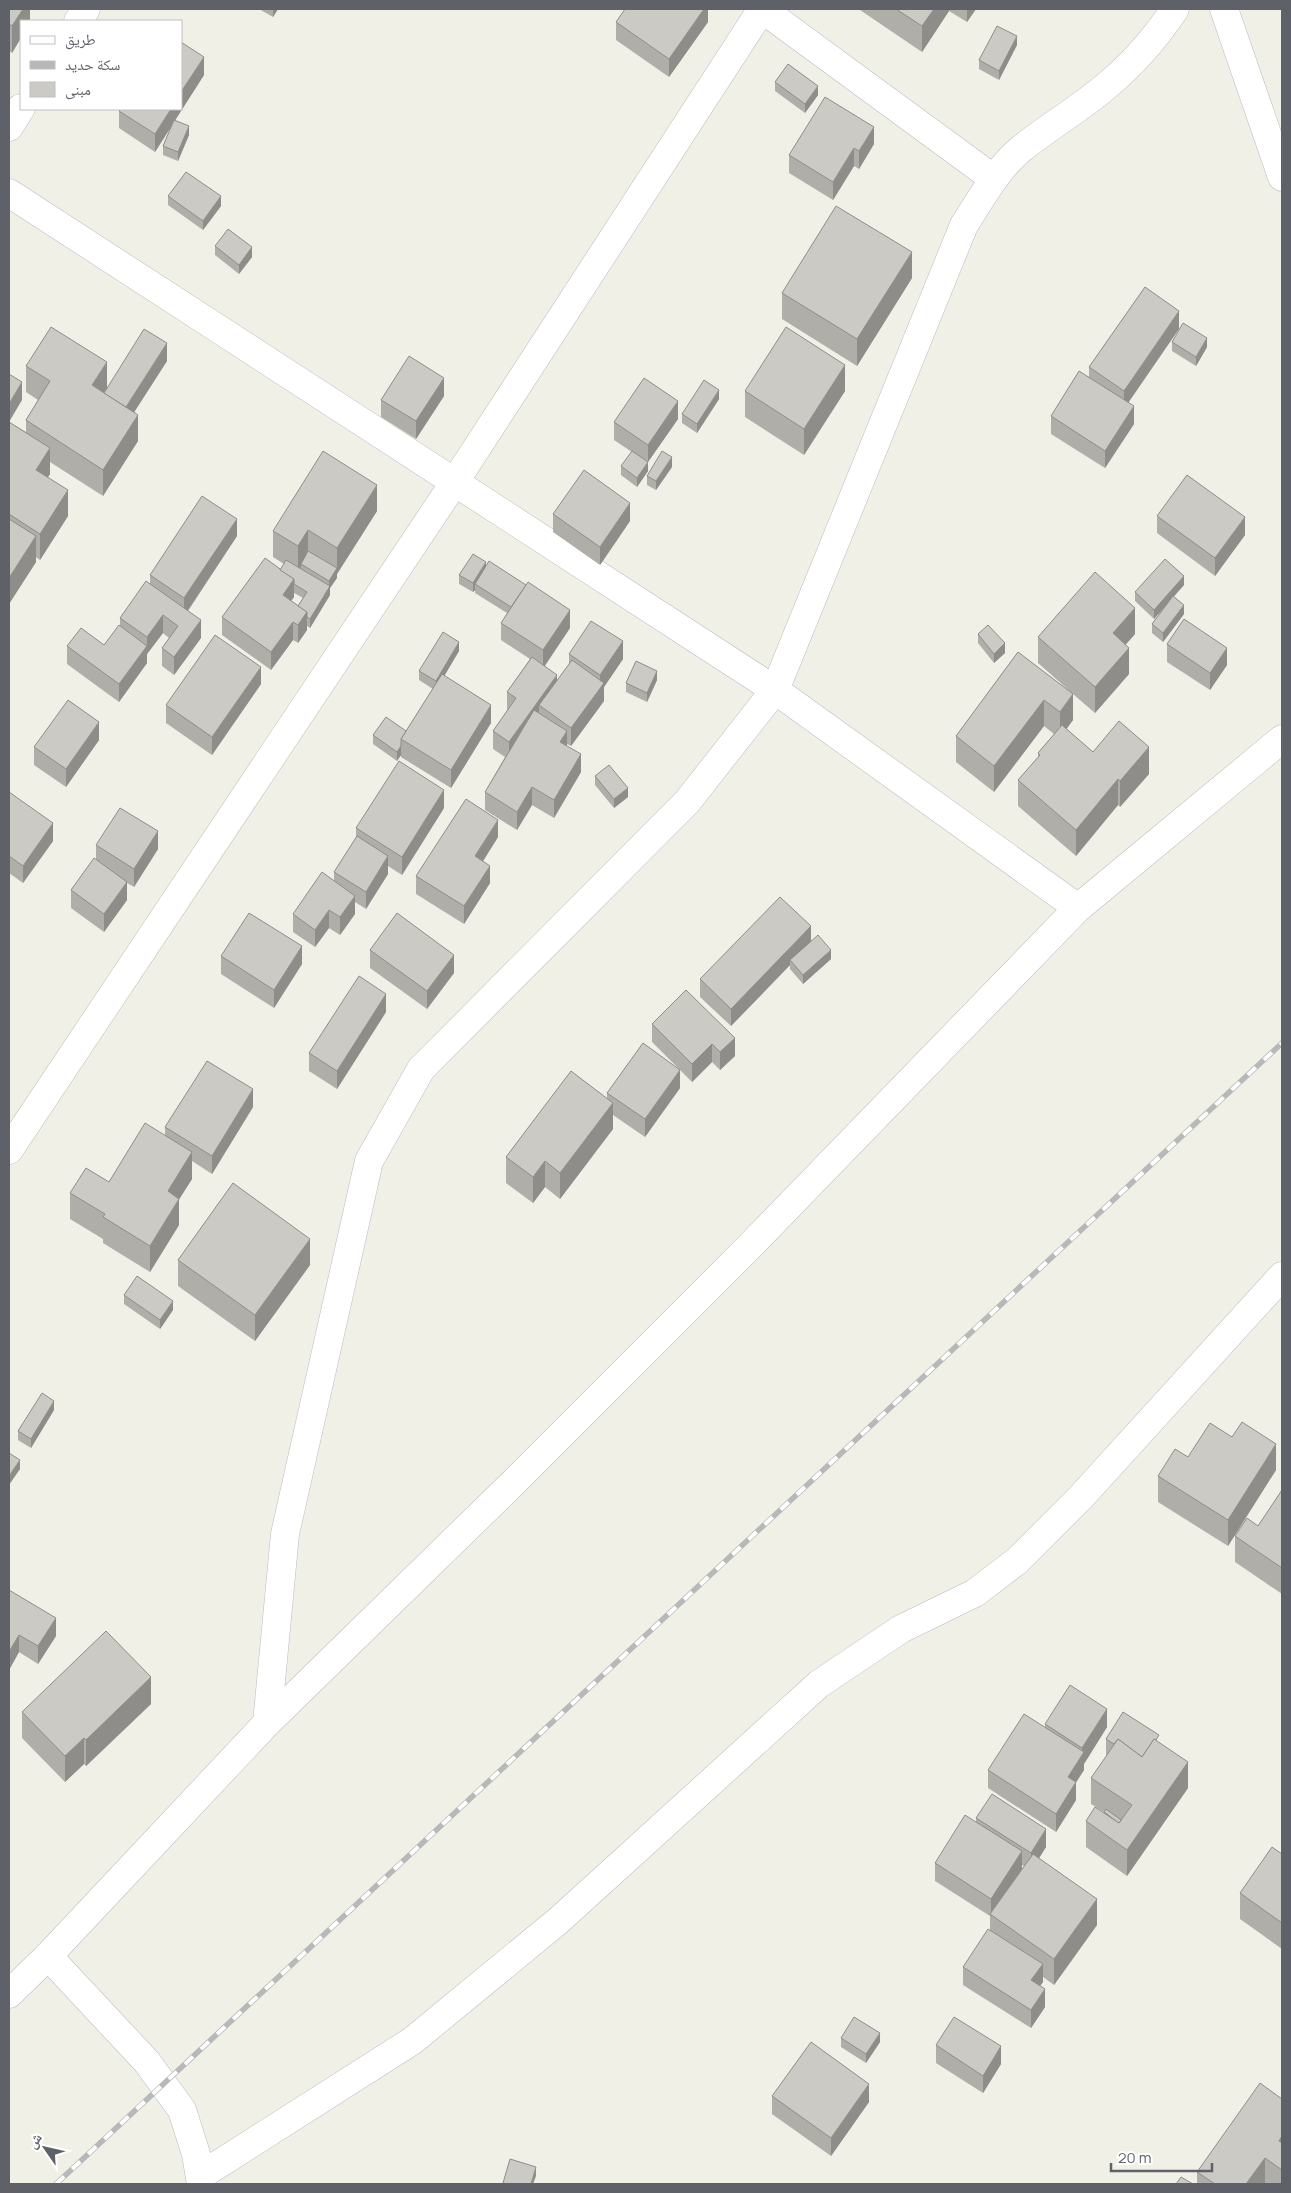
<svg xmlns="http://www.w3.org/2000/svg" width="1291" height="2193" viewBox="0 0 1291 2193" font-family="Manrope,'Noto Naskh Arabic',sans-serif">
<rect width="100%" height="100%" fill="#f1f0e7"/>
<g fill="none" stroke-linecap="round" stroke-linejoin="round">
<g stroke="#b9bbc1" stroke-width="29">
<g id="minor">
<polyline points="762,9 994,179"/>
<polyline points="1224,9 1282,177"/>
<polyline points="78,21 86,9"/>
<polyline points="9,127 21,108"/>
<polyline points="9,193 775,690 1078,908"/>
<polyline points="9,1150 454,483 762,9"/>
<path d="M267 1723 285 1534 369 1161 421 1069 687 802 775 690 964 225C981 199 997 169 1021 149 1048 127 1078 110 1104 88 1132 65 1155 39 1175 9"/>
<polyline points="48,1956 147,2062 182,2110 196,2154 201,2184"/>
<polyline points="9,1994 48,1956 267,1723 514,1482 749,1247 1078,908 1282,739"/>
<polyline points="200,2176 412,2041 558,1921 819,1684 901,1629 975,1593 1017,1561 1081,1497 1282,1276"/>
</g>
</g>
<use href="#minor" stroke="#fff" stroke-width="28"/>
<g stroke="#b7b8b9" stroke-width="5.5">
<polyline id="rail" points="56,2184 1282,1043"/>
</g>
<use href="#rail" stroke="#fff" stroke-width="4" stroke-dasharray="11" stroke-linecap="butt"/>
</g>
<g fill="#afaea9" fill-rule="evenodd">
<polygon points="9,9 30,9 30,21 12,53 9,51"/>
<polygon points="259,9 278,9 273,17"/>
<polygon points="708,9 708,22 669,77 616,40 616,22"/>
<polygon points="860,9 976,9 967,22 949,11 922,52 860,10"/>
<polygon points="1017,45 999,80 979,69 979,60"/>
<polygon points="204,75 175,120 189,135 178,161 163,155 163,146 171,127 155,152 119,128 119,111"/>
<polygon points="775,82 818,95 805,113 775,91"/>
<polygon points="874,144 859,169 854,166 833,200 789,173 789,155"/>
<polygon points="168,196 221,206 203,230 168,205"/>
<polygon points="215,246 252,257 239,274 215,255"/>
<polygon points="912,278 857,366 782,319 782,293"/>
<polygon points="1145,287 1128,402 1134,424 1105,468 1051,434 1051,416 1089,378 1089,367"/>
<polygon points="1172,342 1207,347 1196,366 1172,351"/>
<polygon points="167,361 134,412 138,441 103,496 50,462 50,474 48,477 68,516 40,560 36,557 36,562 9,604 9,422 26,432 26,420 38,400 26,392 26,366 107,388 104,393"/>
<polygon points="745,391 845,391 804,455 745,417"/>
<polygon points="444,396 416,439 381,417 381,400"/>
<polygon points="719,399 697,433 682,423 682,414"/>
<polygon points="678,419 648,462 648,471 637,487 621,475 621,466 632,452 614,440 614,422"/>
<polygon points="672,467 656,490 647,485 647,476"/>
<path d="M377 511 337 574V578L330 588V595L310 628 307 626V630L298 643 293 640 271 670 222 635V617L280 570 284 564 273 557V531ZM294 593 303 598 298 606 291 601 294 597Z"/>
<polygon points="553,514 630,521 600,565 553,532"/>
<polygon points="1157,516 1245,535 1215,576 1157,533"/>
<polygon points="237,536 188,611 201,638 174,675 162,666 162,648 169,638 163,633 147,654 147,663 119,702 67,664 67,646 104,645 120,626 120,618 150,584 150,575"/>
<polygon points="486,565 570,628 545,666 557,681 569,665 569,654 623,659 604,687 604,701 571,746 567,744 567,746 581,772 554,818 532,805 517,830 485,810 485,792 505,757 493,749 493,731 508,710 507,710 507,692 530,659 501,640 501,623 507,613 475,593 475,590 473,592 459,584 459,575"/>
<polygon points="1184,585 1173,597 1184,614 1163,642 1152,633 1152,624 1167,604 1154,619 1135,601 1135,592"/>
<polygon points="978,634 1005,653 994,663 978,643"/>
<polygon points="1135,634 1126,644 1129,674 1095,713 1073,694 1073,720 1066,729 1093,752 1149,774 1120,807 1118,805 1076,856 1018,806 1018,780 1038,758 1038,753 1054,734 1044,726 994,792 956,762 956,736 1018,652 1072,693 1038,663 1038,637"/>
<polygon points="1167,644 1227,665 1210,690 1167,662"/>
<polygon points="459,651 444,676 491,723 451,788 401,757 401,755 397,761 373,744 373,735 406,731 433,689 419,680 419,671"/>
<polygon points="657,680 647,702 626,692 626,683"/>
<polygon points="261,684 212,755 166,723 166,705"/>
<polygon points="99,740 66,787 34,765 34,747"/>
<polygon points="595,776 628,797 614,808 595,785"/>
<polygon points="9,792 53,841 23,883 9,873"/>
<polygon points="444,808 402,875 388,866 388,874 366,909 355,902 355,914 340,935 329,928 315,947 293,932 293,914 334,881 334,872 356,838 356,828"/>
<polygon points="498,837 483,861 490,883 464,924 416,894 416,876"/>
<polygon points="96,845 158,849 134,887 127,883 127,900 104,932 71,908 71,890 96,860"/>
<polygon points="811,942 831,959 803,984 790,969 790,965 731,1026 700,997 700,979"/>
<polygon points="370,950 454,973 427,1009 370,968"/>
<polygon points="221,956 302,964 274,1008 221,974"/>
<polygon points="686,990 735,1056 720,1070 712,1062 692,1082 652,1042 652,1024"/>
<polygon points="386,1012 337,1089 309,1071 309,1053"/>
<polygon points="680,1088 645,1137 613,1115 613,1129 560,1199 545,1187 533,1203 506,1183 506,1157 607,1098 607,1093"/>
<polygon points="253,1107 212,1174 192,1161 192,1179 179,1199 179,1225 150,1272 103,1243 103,1239 70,1219 70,1193 109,1182 165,1136 165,1127"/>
<polygon points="178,1260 310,1265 255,1341 178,1286"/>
<polygon points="124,1295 173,1310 160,1329 124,1304"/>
<polygon points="54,1410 31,1448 18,1440 18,1431"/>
<polygon points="1188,1457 1276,1470 1228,1546 1158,1502 1158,1476"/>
<polygon points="1282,1490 1282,1594 1235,1562 1235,1536 1258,1526"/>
<polygon points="9,1590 56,1636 38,1664 19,1652 9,1670"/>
<polygon points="151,1704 86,1766 84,1764 65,1782 22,1738 22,1712"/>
<polygon points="1045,1724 1107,1727 1084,1764 1084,1770 1076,1782 1076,1800 1056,1832 988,1788 988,1770 1045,1727"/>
<polygon points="1106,1739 1159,1742 1188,1788 1127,1876 1086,1847 1086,1821 1104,1812 1091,1804 1091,1778 1106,1757"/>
<path d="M976 1818 1046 1847 1039 1858 1097 1925 1054 1985 1043 1977V1982L1040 1986 1045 2007 1031 2028 963 1985V1967L990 1930V1916L935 1881V1863L976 1822ZM1022 1865 1024 1866 1014 1880 1022 1869Z"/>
<polygon points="1282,1854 1282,1949 1240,1919 1240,1893"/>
<polygon points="841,2038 880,2042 866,2063 841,2047"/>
<polygon points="936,2045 1001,2064 983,2093 936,2063"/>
<polygon points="772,2096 869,2102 831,2156 772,2114"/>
<polygon points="1282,2099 1282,2184 1197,2184 1197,2172"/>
</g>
<g fill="#8f8d89">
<polygon points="23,9 30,9 30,21 21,21 21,38 12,53 12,26"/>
<polygon points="273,9 278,9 273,17"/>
<polygon points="704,9 708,9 708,22 669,77 669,59"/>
<polygon points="934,9 949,9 949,11 922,52 922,26"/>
<polygon points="967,9 976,9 967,22"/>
<polygon points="1017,36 1017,45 999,80 999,71"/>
<polygon points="204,57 204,75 155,152 155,134 171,109 181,109 181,92"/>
<polygon points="818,86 818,95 805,113 805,104"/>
<polygon points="189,126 189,135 178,161 178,152"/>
<polygon points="874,127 874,144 859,169 859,151"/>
<polygon points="854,148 854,166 833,200 833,182"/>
<polygon points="221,196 221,206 203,230 203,221"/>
<polygon points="252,247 252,257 239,274 239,265"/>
<polygon points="912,252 912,278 857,366 857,339"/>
<polygon points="1179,311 1179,329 1124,409 1124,391"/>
<polygon points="1207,338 1207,347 1196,366 1196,357"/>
<polygon points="167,343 167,361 124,428 124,411"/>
<polygon points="107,362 107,388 92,412 92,385"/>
<polygon points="845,365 845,391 804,455 804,429"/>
<polygon points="444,378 444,396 416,439 416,421"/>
<polygon points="22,382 22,400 9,422 9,404"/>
<polygon points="719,390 719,399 697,433 697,424"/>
<polygon points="678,401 678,419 648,462 648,471 637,487 637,478 648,463 648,445"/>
<polygon points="1134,406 1134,424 1105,468 1105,451"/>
<polygon points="138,415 138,441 103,496 103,470"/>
<polygon points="50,448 50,474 36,496 36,470"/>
<polygon points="672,457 672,467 656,490 656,481"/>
<polygon points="377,485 377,511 337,574 337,548"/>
<polygon points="68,490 68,516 40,560 40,534"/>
<polygon points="630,503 630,521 600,565 600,547"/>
<polygon points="1245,517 1245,535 1215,576 1215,558"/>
<polygon points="237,519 237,536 184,616 184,598"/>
<polygon points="308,530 308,556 301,564 301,567 298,572 298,546"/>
<polygon points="36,536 36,562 9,604 9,578"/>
<polygon points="486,562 486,571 475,584 475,590 473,592 473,583"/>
<polygon points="337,568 337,578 330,588 330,595 310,628 310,619 329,588 329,581"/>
<polygon points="1184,576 1184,585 1154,619 1154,610"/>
<polygon points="294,579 294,597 283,613 283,595"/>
<polygon points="1184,605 1184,614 1163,642 1163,633"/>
<polygon points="1135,608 1135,634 1113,659 1113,633"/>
<polygon points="570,610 570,628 543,668 543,650"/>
<polygon points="307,612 307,630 298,643 298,625"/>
<polygon points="163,615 163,633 147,654 147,663 119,702 119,684 147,646 147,637"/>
<polygon points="201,620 201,638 174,675 174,657"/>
<polygon points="293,622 293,640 271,670 271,652"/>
<polygon points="623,641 623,659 604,687 604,701 571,746 571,728 600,689 600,675"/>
<polygon points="459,642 459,651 436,690 436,681"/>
<polygon points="1005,643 1005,653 994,663 994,654"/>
<polygon points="1129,648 1129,674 1095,713 1095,687"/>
<polygon points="1227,648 1227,665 1210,690 1210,673"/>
<polygon points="261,667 261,684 212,755 212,737"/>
<polygon points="657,671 657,680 647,702 647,693"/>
<polygon points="557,675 557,693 539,705 539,717 509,760 509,742"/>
<polygon points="1073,694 1073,720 1060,738 1060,712"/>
<polygon points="1044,700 1044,726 994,792 994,766"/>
<polygon points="491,705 491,723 451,788 451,770"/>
<polygon points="99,722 99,740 66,787 66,769"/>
<polygon points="567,731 567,748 560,742"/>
<polygon points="401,746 401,755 397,761 397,752"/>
<polygon points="1149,747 1149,774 1120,807 1120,781"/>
<polygon points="581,754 581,772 554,818 554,800"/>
<polygon points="1118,779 1118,805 1076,856 1076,830"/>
<polygon points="532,787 532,805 517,830 517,812"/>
<polygon points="628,788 628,797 614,808 614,799"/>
<polygon points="444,790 444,808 402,875 402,857"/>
<polygon points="498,820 498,837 475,874 475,856"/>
<polygon points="53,823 53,841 23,883 23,866"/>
<polygon points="158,831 158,849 134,887 134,869"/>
<polygon points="388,856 388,874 366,909 366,892"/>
<polygon points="490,866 490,883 464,924 464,906"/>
<polygon points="127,882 127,900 104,932 104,914"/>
<polygon points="355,896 355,914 340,935 340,917"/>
<polygon points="329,910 329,928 315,947 315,930"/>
<polygon points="811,926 811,944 790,960 790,965 731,1026 731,1009"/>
<polygon points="302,946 302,964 274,1008 274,990"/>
<polygon points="831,950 831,959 803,984 803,975"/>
<polygon points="454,955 454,973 427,1009 427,991"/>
<polygon points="386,994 386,1012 337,1089 337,1071"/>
<polygon points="735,1038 735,1056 720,1070 720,1052"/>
<polygon points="712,1044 712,1062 692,1082 692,1064"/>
<polygon points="680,1070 680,1088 645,1137 645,1119"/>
<polygon points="253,1089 253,1107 212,1174 212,1156"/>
<polygon points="613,1103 613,1129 560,1199 560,1173"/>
<polygon points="192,1152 192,1179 168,1217 168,1191"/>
<polygon points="545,1161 545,1187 533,1203 533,1177"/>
<polygon points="179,1199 179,1225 150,1272 150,1246"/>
<polygon points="310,1239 310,1265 255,1341 255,1315"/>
<polygon points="173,1301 173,1310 160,1329 160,1320"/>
<polygon points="54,1401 54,1410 31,1448 31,1439"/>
<polygon points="1276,1444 1276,1470 1228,1546 1228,1520"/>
<polygon points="20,1460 20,1469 9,1485 9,1476"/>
<polygon points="56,1618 56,1636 38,1664 38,1646"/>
<polygon points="19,1635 19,1652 9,1670 9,1652"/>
<polygon points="151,1677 151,1704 86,1766 86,1740"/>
<polygon points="1107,1709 1107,1727 1084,1764 1084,1770 1068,1795 1068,1777 1082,1754 1082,1748"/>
<polygon points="84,1738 84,1764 65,1782 65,1756"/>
<polygon points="1188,1762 1188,1788 1127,1876 1127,1850"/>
<polygon points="1076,1782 1076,1800 1056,1832 1056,1814"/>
<polygon points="1046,1829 1046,1847 1031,1871 1031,1853"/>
<polygon points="1022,1851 1022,1869 991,1917 991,1899"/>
<polygon points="1097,1899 1097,1925 1054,1985 1054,1959"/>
<polygon points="1043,1964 1043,1982 1031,1998 1031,1980"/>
<polygon points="1045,1989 1045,2007 1031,2028 1031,2010"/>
<polygon points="880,2033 880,2042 866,2063 866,2054"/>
<polygon points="1001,2046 1001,2064 983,2093 983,2076"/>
<polygon points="869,2084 869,2102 831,2156 831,2138"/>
<polygon points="1282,2136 1282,2162 1279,2141"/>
<polygon points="1265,2158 1265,2184 1246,2184"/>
<polygon points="536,2167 536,2176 533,2184 531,2184"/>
</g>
<g fill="#cccac4" stroke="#8f8d89">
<polygon points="9,9 23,9 12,26 9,24"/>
<polygon points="625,9 704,9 669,59 616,22"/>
<polygon points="896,9 934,9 922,26"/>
<polygon points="997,26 1017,36 999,71 979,60"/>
<polygon points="181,42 204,57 181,92"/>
<polygon points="788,64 818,86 805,104 775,82"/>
<polygon points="825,97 874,127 859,151 854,148 833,182 789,155"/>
<polygon points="120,109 171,109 155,134 119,111"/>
<polygon points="174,120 189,126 178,152 163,146"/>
<polygon points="186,172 221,196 203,221 168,196"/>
<polygon points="836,206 912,252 857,339 782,293"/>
<polygon points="228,229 252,247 239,265 215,246"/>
<polygon points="1145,287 1179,311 1124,391 1089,367"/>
<polygon points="1183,323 1207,338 1196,357 1172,342"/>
<polygon points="51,327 107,362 92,385 138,415 103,470 26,420 50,381 26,366"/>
<polygon points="786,327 845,365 804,429 745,391"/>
<polygon points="144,329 167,343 126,407 104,393"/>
<polygon points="409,356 444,378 416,421 381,400"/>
<polygon points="1079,371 1134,406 1105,451 1051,416"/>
<polygon points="9,374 22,382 9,404"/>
<polygon points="644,378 678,401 648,445 614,422"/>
<polygon points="704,380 719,390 697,424 682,414"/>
<polygon points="9,422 50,448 36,470 68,490 40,534 9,514"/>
<polygon points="323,451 377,485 337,548 308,530 298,546 273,531"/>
<polygon points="632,451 648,462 637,478 621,466"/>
<polygon points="662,451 672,457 656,481 647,476"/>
<polygon points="584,470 630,503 600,547 553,514"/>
<polygon points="1187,475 1245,517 1215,558 1157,516"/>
<polygon points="202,496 237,519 184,598 150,575"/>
<polygon points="9,519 36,536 9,578"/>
<polygon points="308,551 337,568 329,581 301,564"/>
<polygon points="473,554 486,562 473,583 459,575"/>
<polygon points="265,558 294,579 283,595 307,612 298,625 293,622 271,652 222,617"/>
<polygon points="1165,559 1184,576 1154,610 1135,592"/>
<polygon points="286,560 330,586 310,619 307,617 307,612 298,606 307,592 294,584 294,579 280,570"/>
<polygon points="489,561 526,585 511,607 475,584"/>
<polygon points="1095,572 1135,608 1113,633 1129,648 1095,687 1038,637"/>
<polygon points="146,581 201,620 174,657 162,648 178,626 163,615 147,637 120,618"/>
<polygon points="528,582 570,610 543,650 501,623"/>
<polygon points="1173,596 1184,605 1163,633 1152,624"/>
<polygon points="1184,619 1227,648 1210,673 1167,644"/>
<polygon points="591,621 623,641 600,675 569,654"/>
<polygon points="119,625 147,646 119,684 67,646 81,628 104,645"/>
<polygon points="988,625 1005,643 994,654 978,634"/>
<polygon points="443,632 459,642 436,681 419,671"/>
<polygon points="215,635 261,667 212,737 166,705"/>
<polygon points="1018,652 1073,694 1060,712 1044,700 994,766 956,736"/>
<polygon points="532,657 557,675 509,742 493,731 516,698 507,692"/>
<polygon points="572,660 604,683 571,728 539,705"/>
<polygon points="636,661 657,671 647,693 626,683"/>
<polygon points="442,674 491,705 451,770 401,739"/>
<polygon points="68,700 99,722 66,769 34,747"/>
<polygon points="534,710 567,731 560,742 581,754 554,800 532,787 517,812 485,792"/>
<polygon points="386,717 406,731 401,739 401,746 397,752 373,735"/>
<polygon points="1119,721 1149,747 1120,781 1118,779 1076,830 1018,780 1040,755 1038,753 1062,725 1093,752"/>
<polygon points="399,761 444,790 402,857 356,828"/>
<polygon points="609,765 628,788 614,799 595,776"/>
<polygon points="9,792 53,823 23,866 9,856"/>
<polygon points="466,799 498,820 475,856 490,866 464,906 416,876"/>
<polygon points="120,808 158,831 134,869 96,845"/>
<polygon points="357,836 388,856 366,892 334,872"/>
<polygon points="94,858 127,882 104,914 71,890"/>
<polygon points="322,872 355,896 340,917 329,910 315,930 293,914"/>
<polygon points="780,897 811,926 731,1009 700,979"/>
<polygon points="249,913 302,946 274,990 221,956"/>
<polygon points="397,913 454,955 427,991 370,950"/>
<polygon points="818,935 831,950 803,975 790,960"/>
<polygon points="359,976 386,994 337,1071 309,1053"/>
<polygon points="686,990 735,1038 720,1052 712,1044 692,1064 652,1024"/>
<polygon points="643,1043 680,1070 645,1119 607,1093"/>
<polygon points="207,1061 253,1089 212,1156 165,1127"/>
<polygon points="571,1071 613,1103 560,1173 545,1161 533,1177 506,1157"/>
<polygon points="145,1123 192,1152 168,1191 179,1199 150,1246 103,1217 105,1214 70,1193 86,1168 109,1182"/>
<polygon points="233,1183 310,1239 255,1315 178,1260"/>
<polygon points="137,1276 173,1301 160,1320 124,1295"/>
<polygon points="42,1393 54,1401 31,1439 18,1431"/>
<polygon points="1242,1422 1276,1444 1228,1520 1158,1476 1175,1449 1188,1457 1210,1423 1232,1437"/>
<polygon points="9,1453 20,1460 9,1476"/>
<polygon points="1282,1490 1282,1568 1235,1536 1247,1518 1258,1526"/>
<polygon points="9,1590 56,1618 38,1646 19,1635 9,1652"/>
<polygon points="106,1631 151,1677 86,1740 84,1738 65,1756 22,1712"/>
<polygon points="1070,1685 1107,1709 1082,1748 1045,1724"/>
<polygon points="1123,1712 1159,1735 1156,1740 1154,1739 1142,1757 1118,1739 1114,1744 1106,1739"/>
<polygon points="1024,1714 1084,1752 1068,1777 1076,1782 1056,1814 988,1770"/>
<polygon points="1118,1739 1142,1757 1154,1739 1188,1762 1127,1850 1086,1821 1095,1807 1119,1823 1132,1805 1091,1778"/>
<polygon points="992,1794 1046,1829 1031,1853 976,1818"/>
<polygon points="1106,1809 1121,1820 1119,1823 1104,1812"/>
<polygon points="965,1815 1022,1851 991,1899 935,1863"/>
<polygon points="1272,1847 1282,1854 1282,1923 1240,1893"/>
<polygon points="1033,1854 1097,1899 1054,1959 990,1914"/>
<polygon points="988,1929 1043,1964 1031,1980 1045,1989 1031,2010 963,1967"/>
<polygon points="854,2017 880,2033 866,2054 841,2038"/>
<polygon points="954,2017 1001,2046 983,2076 936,2045"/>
<polygon points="811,2042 869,2084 831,2138 772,2096"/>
<polygon points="1260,2083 1282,2099 1282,2136 1279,2141 1282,2143 1282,2170 1265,2158 1246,2184 1215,2184 1197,2172"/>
<polygon points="510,2159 536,2167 531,2184 507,2184 503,2183"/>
<polygon points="1181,2177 1193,2184 1176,2184"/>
</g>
<rect width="1291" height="2193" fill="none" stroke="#5e6168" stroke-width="20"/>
<rect x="20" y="20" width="162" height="90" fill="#ffffff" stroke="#bfc0c3"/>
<rect x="30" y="36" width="25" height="8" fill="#ffffff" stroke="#bfc0c3"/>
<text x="65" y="45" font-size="15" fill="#5e6168">طريق</text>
<rect x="30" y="61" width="25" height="8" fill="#b7b8b9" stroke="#bfc0c3"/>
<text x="65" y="70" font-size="15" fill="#5e6168">سكة حديد</text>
<rect x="30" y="82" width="25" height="15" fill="#cccac4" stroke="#bfc0c3"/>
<text x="65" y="95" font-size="15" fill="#5e6168">مبنى</text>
<g transform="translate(45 2148) rotate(304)" stroke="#ffffff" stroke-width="4" paint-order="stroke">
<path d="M0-4L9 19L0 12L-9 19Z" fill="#5e6168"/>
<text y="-8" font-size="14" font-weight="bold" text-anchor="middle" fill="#5e6168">ش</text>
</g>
<path d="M1111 2163v8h101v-8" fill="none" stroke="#5e6168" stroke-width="2.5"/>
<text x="1118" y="2163" font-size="15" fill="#5e6168" stroke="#ffffff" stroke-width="4" paint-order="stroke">20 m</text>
</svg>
